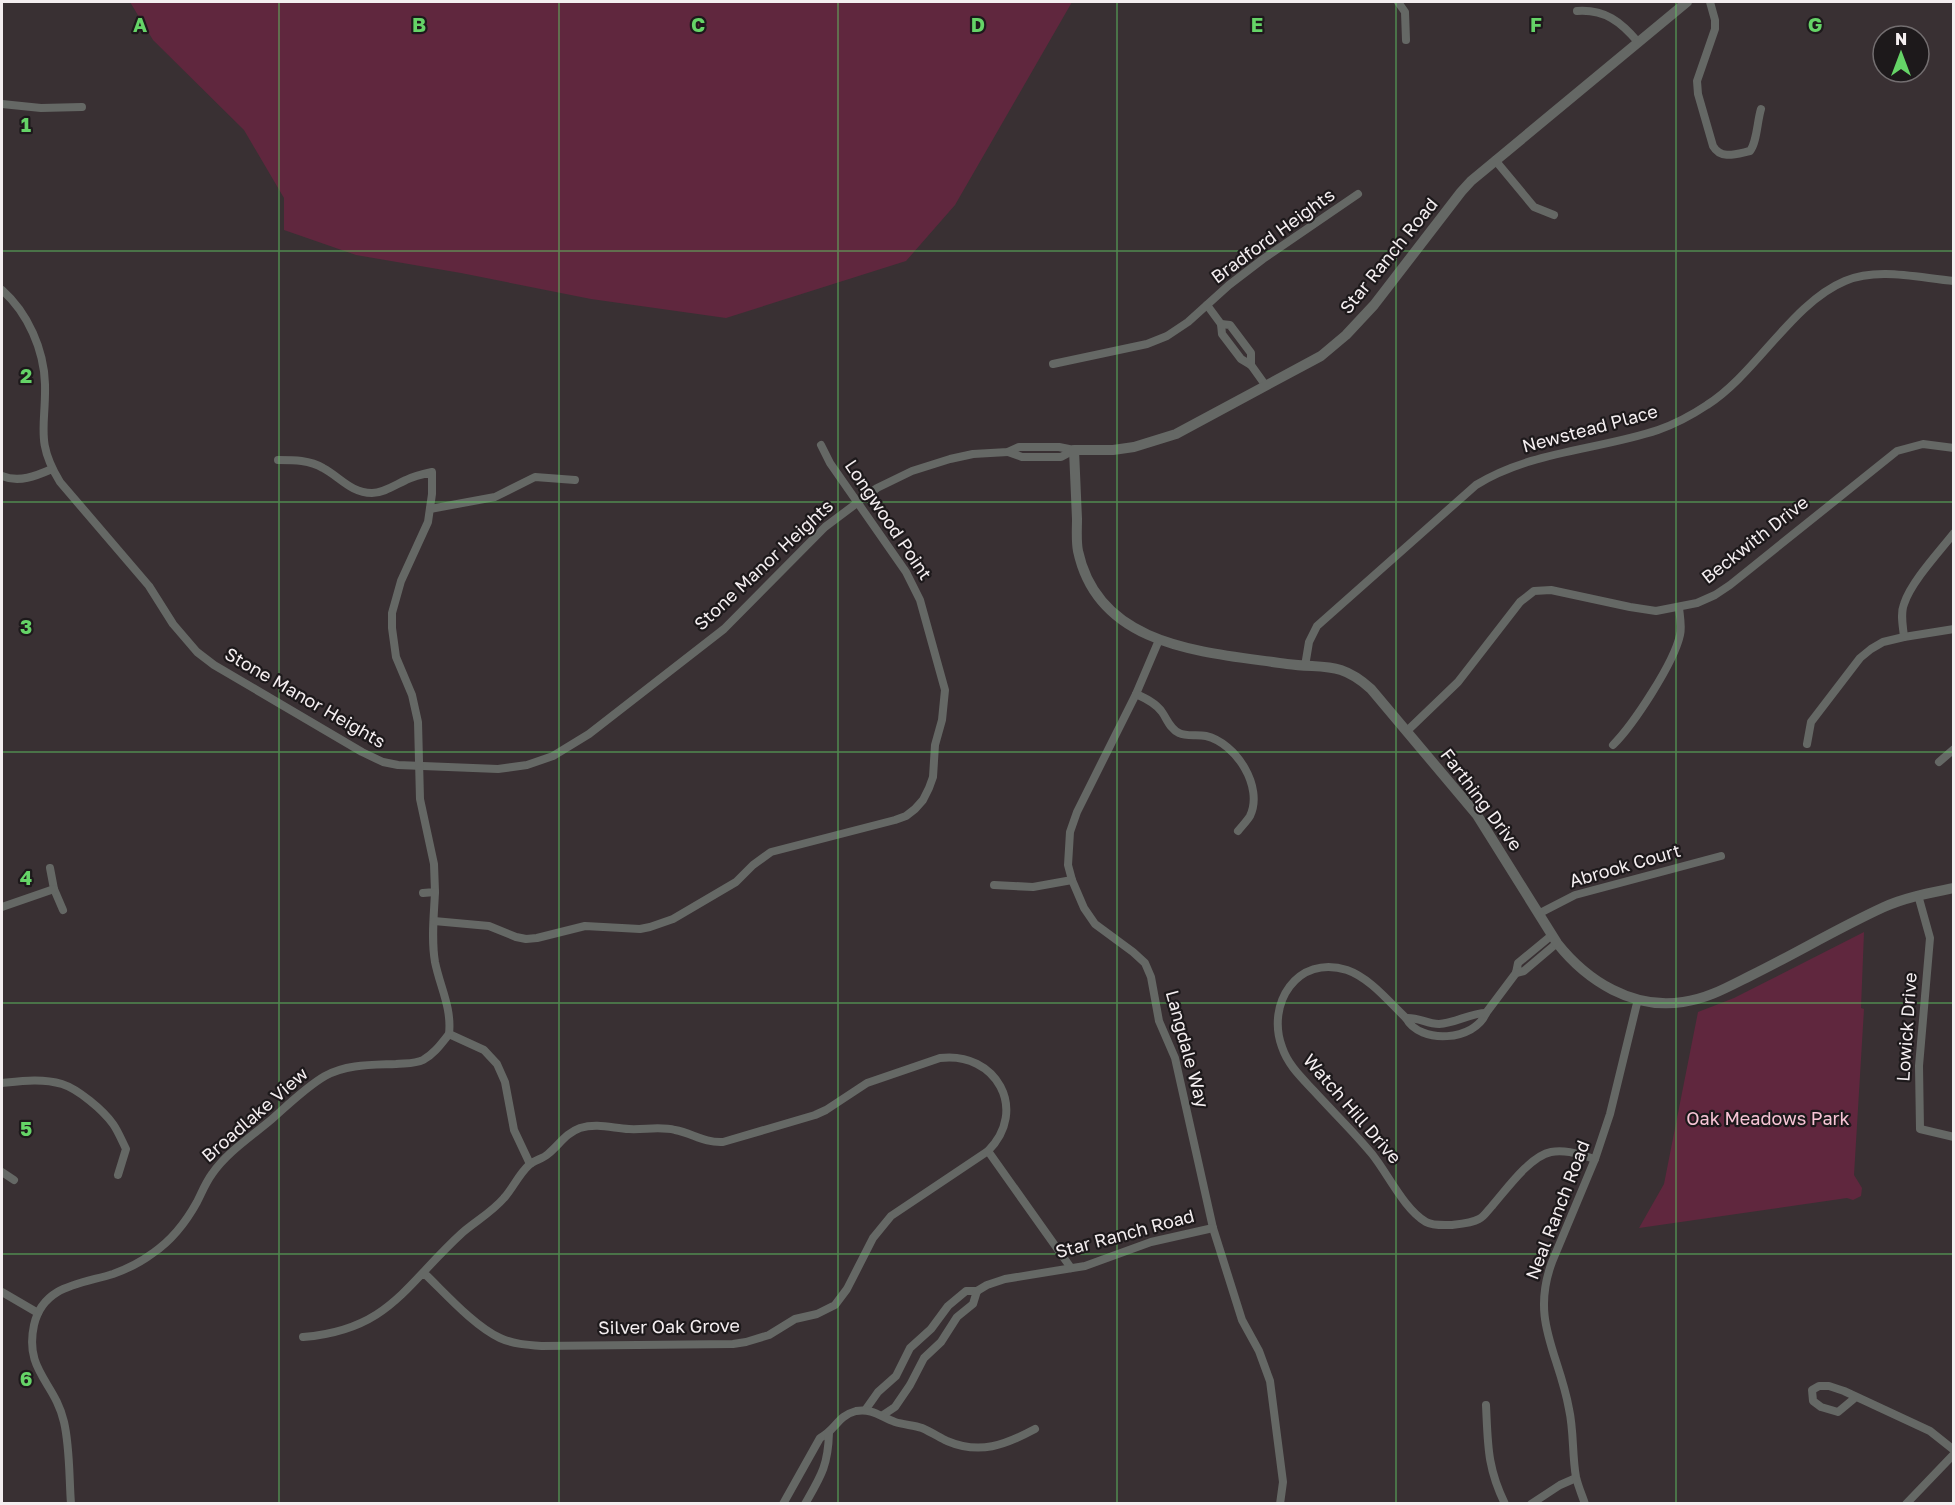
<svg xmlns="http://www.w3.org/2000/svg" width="1955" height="1505" viewBox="0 0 1955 1505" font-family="'Golos Text',sans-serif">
<rect width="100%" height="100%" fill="#393033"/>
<g fill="#60273e">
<polygon points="130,2 1072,2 955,205 906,261 726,318 591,299 461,273 356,255 284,230 284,198 244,130 153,40"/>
<polygon points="1864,932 1861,1008 1864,1009 1854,1175 1862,1188 1861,1196 1853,1200 1847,1198 1639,1228 1664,1184 1698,1012 1734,998"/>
</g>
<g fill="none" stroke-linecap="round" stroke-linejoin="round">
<g stroke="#656865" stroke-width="8">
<polyline points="1398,2 1405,12 1406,40"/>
<path d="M1710 2 1715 20V29L1697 81 1698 94 1713 146C1721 160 1736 154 1750 151 1757 142 1757 122 1761 109"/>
<path d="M1577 11C1605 9 1621 22 1638 42"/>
<polyline points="2,104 41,108 82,107"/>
<polyline points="1495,160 1534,207 1554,215"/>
<path d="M2 290C28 313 44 350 45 384 46 427 35 441 60 482L149 586 173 624 197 652 214 665 362 752 383 762 398 765 498 769 527 765 553 756 589 734 724 629 825 527 877 488 912 471 950 459 973 454 1008 452 1019 447H1059L1074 450"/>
<polyline points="1207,305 1221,324 1222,334 1241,359 1251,365 1266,386"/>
<polyline points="1221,324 1230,325 1251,353 1251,365"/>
<polyline points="1053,364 1147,344 1167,336 1188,322 1229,285 1263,259 1358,194"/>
<polyline points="1008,452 1022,457 1061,457 1074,450"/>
<path d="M278 460C294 460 310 460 323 468 340 477 351 493 372 493 384 493 395 485 406 480 414 476 423 474 432 472V494L428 522 401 581 392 613V628L396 657 412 695 418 722 420 799 434 864 435 892 423 893"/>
<path d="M2 476C19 483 36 476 52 469"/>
<polyline points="430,509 495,497 535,477 575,480"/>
<path d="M1904 637C1903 626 1900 614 1904 604 1911 582 1939 552 1954 533"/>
<polyline points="1159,640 1136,694 1077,812 1070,832 1068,865 1072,880 1084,908 1095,924 1133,952 1145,963 1151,977 1159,1021 1175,1058 1213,1228 1242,1320 1259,1351 1270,1381 1283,1482 1280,1504"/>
<path d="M1305 666 1309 642 1317 626 1476 485C1531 451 1598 450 1658 430 1675 424 1692 415 1707 405 1756 374 1792 303 1845 281 1878 267 1919 278 1954 281"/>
<path d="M1136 694C1145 698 1156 703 1162 712 1167 719 1170 729 1179 733 1187 737 1197 734 1206 736 1236 743 1264 787 1250 816 1247 821 1242 826 1238 831"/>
<polyline points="1407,731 1458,682 1520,602 1534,591 1551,590 1630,607 1656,611 1697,603 1715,595 1730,585 1897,451 1923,444 1954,448"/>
<polyline points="1807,744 1811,722 1860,658 1871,649 1883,642 1904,637 1954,629"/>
<path d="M1613 745C1633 725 1674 663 1680 635 1682 627 1680 617 1679 608"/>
<polyline points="1939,762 1954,749"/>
<polyline points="50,868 54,889 63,910"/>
<polyline points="994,885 1033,887 1072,880"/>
<path d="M435 892C434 915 431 939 435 962 440 987 452 1008 449 1034L484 1050 497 1064 505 1082 514 1130 530 1164"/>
<polyline points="1918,895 1930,938 1919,1066 1920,1129 1954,1137"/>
<polyline points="2,907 54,889"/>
<polyline points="1540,913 1575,895 1721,856"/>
<polyline points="434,921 489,926 516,937 526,939 537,938 585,926 640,929 650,927 673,919 736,882 753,865 771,852 895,820 906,816 915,809 923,800 929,788 933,777 935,745 942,720 945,690 920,600 906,572 830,463 821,445"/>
<path d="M1552 935 1518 963 1516 973 1486 1013C1475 1041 1420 1045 1406 1018 1389 1002 1370 978 1347 970 1297 954 1266 1004 1282 1047 1288 1065 1301 1077 1314 1091 1333 1112 1354 1132 1372 1154 1388 1174 1404 1209 1426 1222 1433 1226 1444 1225 1452 1225 1461 1224 1472 1223 1479 1219 1484 1217 1488 1210 1492 1206 1506 1190 1530 1156 1551 1152 1566 1149 1581 1155 1595 1159"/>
<polyline points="1516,973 1524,971 1557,943"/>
<path d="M1406 1018C1418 1017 1427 1024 1439 1024 1456 1023 1470 1013 1486 1013"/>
<path d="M2 1083C21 1081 42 1078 62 1084 78 1089 103 1110 113 1124 118 1131 122 1141 126 1149L118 1175"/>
<polyline points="988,1151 1071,1268"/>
<polyline points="2,1172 14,1180"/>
<polyline points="2,1292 38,1313"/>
<path d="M303 1337C389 1330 405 1285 462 1233 476 1221 492 1212 504 1198 513 1188 519 1174 529 1165 534 1160 543 1159 548 1154 559 1145 566 1133 580 1128 597 1123 612 1128 629 1129 644 1130 660 1126 675 1130 692 1133 704 1143 723 1142L815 1115 826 1110 867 1083 940 1058C996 1051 1029 1110 988 1151L891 1216 873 1238 847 1289 835 1305 817 1314 795 1319 769 1335 746 1342 733 1344 542 1346C528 1345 513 1344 500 1338 474 1326 445 1293 424 1273"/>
<polyline points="1856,1397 1838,1412 1821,1407 1813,1401 1812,1390 1819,1386 1829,1386 1844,1391 1930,1431 1954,1450"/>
<path d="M1486 1405C1488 1445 1487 1467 1505 1504"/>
<polyline points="866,1409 878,1392 896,1376 910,1348 931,1329 948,1306 966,1291 977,1291 987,1285 1005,1279 1085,1266 1151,1242 1213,1228"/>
<polyline points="883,1415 895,1407 910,1385 924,1358 941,1342 957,1317 973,1304 977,1291"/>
<path d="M71 1504C69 1477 70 1448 64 1422 55 1382 24 1371 34 1325 43 1285 81 1284 113 1274 127 1269 141 1262 153 1253 172 1240 186 1222 197 1202 202 1192 206 1182 212 1174 227 1152 252 1136 272 1119 289 1104 306 1087 325 1076 347 1064 372 1065 396 1064 405 1063 415 1064 423 1060 434 1054 441 1044 449 1034"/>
<path d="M783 1504 820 1438C836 1430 837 1416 856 1411 872 1408 881 1417 895 1422 904 1425 914 1425 922 1428 931 1432 939 1437 947 1441 980 1455 1005 1445 1035 1429"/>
<path d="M805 1504C821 1476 828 1466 829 1433"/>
<polyline points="1531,1504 1560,1485 1576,1478"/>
<path d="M1585 1504C1582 1495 1578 1486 1576 1477 1572 1455 1574 1431 1569 1409 1559 1353 1530 1321 1552 1262L1595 1159 1610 1114 1638 999"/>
<polyline points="1906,1504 1954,1454"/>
</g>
<path stroke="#656865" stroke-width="10" d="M1687 2 1471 181 1461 192 1374 305 1346 335 1321 356 1176 434 1134 447 1113 450H1074C1075 473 1076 496 1077 519 1077 529 1076 541 1078 551 1099 649 1207 652 1287 664 1325 669 1340 661 1371 689L1477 815 1557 943C1587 981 1633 1010 1683 1002 1707 999 1728 987 1750 976 1795 954 1838 928 1884 907 1906 897 1930 893 1954 888"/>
</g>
<path fill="none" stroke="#65d467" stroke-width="1.5" stroke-opacity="0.55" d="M279 2V1504M559 2V1504M838 2V1504M1117 2V1504M1396 2V1504M1676 2V1504M2 251H1954M2 502H1954M2 752H1954M2 1003H1954M2 1254H1954"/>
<g text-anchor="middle" stroke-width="4.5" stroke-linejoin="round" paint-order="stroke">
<g font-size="18" fill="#f4eef0" stroke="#1d191b">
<text transform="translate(1273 236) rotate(-36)" y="6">Bradford Heights</text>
<text transform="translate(1389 256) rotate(-51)" y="6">Star Ranch Road</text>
<text transform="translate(1590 429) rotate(-15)" y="6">Newstead Place</text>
<text transform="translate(888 520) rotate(56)" y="6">Longwood Point</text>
<text transform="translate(1755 540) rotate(-38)" y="6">Beckwith Drive</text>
<text transform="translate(764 565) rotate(-43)" y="6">Stone Manor Heights</text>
<text transform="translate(305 698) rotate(30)" y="6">Stone Manor Heights</text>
<text transform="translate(1481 800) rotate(53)" y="6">Farthing Drive</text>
<text transform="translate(1625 866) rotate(-16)" y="6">Abrook Court</text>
<text transform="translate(1907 1027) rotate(-86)" y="6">Lowick Drive</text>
<text transform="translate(1187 1049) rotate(75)" y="6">Langdale Way</text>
<text transform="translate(1352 1109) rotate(49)" y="6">Watch Hill Drive</text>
<text transform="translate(255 1115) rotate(-41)" y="6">Broadlake View</text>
<text transform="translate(1558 1210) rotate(-69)" y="6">Neal Ranch Road</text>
<text transform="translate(1125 1234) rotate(-15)" y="6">Star Ranch Road</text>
<text transform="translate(669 1327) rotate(-1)" y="6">Silver Oak Grove</text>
</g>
<g font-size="18" fill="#f7c4d5" stroke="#1d191b">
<text x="1768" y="1125">Oak Meadows Park</text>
</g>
</g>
<g font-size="20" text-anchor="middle" font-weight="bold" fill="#65d467" stroke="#1d191b" stroke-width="4.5" stroke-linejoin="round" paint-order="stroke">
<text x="140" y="32">A</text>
<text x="419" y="32">B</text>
<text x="698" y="32">C</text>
<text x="978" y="32">D</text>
<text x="1257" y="32">E</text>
<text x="1536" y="32">F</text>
<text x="1815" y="32">G</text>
<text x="26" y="132">1</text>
<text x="26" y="383">2</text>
<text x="26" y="634">3</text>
<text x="26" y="885">4</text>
<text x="26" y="1136">5</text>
<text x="26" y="1386">6</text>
</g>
<rect width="1955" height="1505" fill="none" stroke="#f4eef0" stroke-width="6"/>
<g transform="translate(1901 54)"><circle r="28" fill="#1d191b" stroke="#736e70" stroke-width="1.5"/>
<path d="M0-4.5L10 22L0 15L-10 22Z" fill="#65d467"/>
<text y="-9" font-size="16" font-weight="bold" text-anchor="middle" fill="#f4eef0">N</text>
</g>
</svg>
